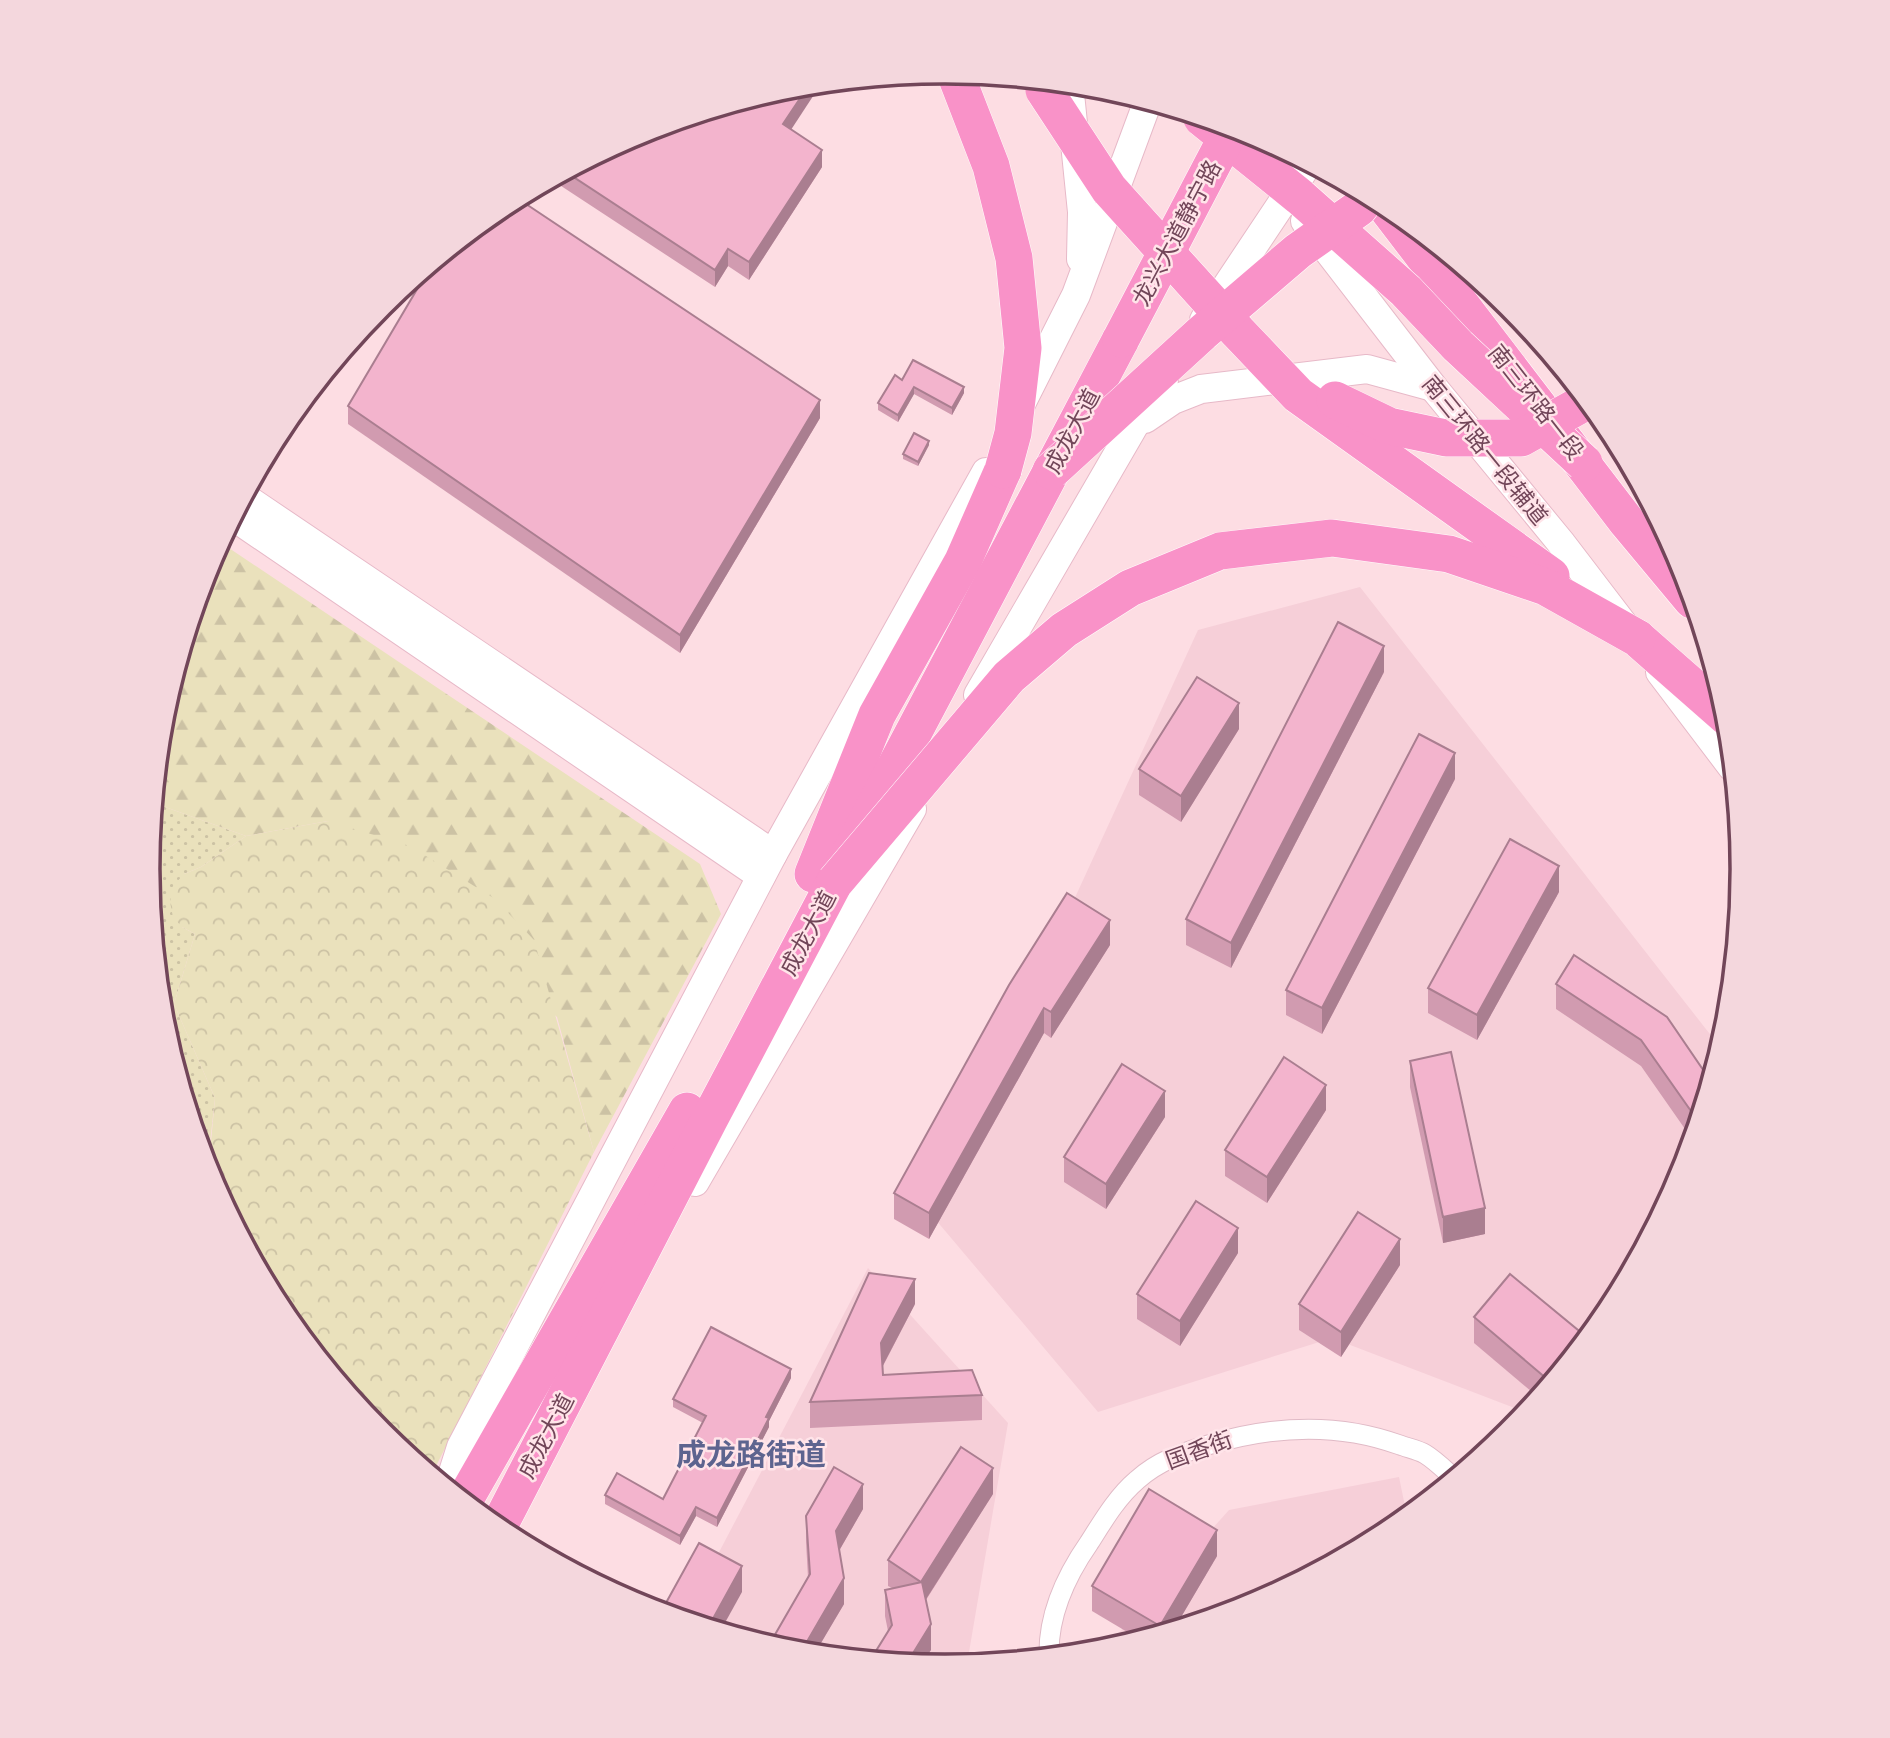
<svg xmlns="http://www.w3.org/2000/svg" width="1890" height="1738" viewBox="0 0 1890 1738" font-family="Manrope,'Noto Sans SC',sans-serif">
<defs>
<pattern id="grass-dots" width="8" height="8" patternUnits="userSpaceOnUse" patternTransform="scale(1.75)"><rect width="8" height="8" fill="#eae1bc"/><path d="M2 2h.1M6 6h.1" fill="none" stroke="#ccc2a4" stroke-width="1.8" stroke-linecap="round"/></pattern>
<pattern id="forest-firs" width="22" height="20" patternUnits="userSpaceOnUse" patternTransform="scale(1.75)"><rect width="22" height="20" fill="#eae1bc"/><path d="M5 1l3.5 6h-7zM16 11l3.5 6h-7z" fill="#ccc2a4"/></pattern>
<pattern id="park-crowns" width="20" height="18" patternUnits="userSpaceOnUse" patternTransform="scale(1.75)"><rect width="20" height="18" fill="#eae1bc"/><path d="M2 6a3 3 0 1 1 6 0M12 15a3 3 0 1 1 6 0" fill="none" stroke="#ccc2a4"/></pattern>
</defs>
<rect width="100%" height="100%" fill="#fddde3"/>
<g fill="#f6cfd8">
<polygon points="1360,587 1720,1047 1681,1174 1608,1312 1525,1412 1332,1338 1098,1412 930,1213 1198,630"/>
<polygon points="868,1268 1008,1423 967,1664 945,1666 789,1651 684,1619"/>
<polygon points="1399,1477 1407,1516 1388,1532 1250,1606 1119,1645 1117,1635 1229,1510"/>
</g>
<polygon fill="url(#grass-dots)" points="154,803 246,836 201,867 184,874 182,927 195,934 174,1004 215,1098 207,1170 163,1024 148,869"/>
<polygon fill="url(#forest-firs)" points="220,542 700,864 721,914 594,1152 557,1017 328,821 246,836 154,803 163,713 209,564"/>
<polygon fill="url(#park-crowns)" points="328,821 410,846 495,899 534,940 594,1152 432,1474 381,1432 282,1312 208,1174 215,1098 174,1004 195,934 182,927 173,917 170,902 173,886 184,874 201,867 246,836"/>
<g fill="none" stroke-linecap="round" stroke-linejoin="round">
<g stroke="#e0bac6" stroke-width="21">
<path id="street" d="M1049 1656C1048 1614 1066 1576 1089 1543 1103 1521 1117 1497 1137 1480 1158 1461 1182 1453 1208 1445 1271 1426 1337 1422 1400 1445 1408 1448 1418 1450 1425 1454 1435 1460 1445 1470 1454 1478"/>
</g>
<g stroke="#e7b9c8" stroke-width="30">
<g id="secondary">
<polyline points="1069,84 1082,212 1081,259"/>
<polyline points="1305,221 1433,387 1562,544 1627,629"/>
<polyline points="1204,320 1308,164"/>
<polyline points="1022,402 1076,295 1148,101"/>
<polyline points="1145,419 1173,400 1201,389 1367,369 1433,387"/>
<polyline points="244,497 773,854"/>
<polyline points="234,517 761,876"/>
<polyline points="1660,672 1732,767"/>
<polyline points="978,695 1134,426 1164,380"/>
<polyline points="695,1182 912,809"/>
<polyline points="448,1488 461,1447 773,854 986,472"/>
</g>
</g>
<g stroke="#fff" stroke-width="38">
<g id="highway">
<polyline points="1383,203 1627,522 1692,600"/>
<polyline points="1637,638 1727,717"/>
<polyline points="813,874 877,715 963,561 1003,470"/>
<polyline points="464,1501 687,1111"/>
<polyline points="498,1528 709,1120 1121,339"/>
</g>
</g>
<use href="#street" stroke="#fff" stroke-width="19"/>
<use href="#secondary" stroke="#fff" stroke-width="28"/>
<use href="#highway" stroke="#f992c8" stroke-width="37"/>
<g stroke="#fff" stroke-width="38" stroke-linecap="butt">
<g id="highway-bridge">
<polyline points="955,73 991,166 1014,258 1023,348 1013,433 1003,470"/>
<polyline points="1044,90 1109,189 1238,332 1298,395 1551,576"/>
<polyline points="1202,118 1300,197 1406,291 1458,346 1584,463"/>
<polyline points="1121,339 1232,127"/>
<polyline points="1335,400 1389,426 1446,438 1521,438 1587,401"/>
<polyline points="1051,471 1202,333 1298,251 1359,208 1368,196"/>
<polyline points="835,882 1009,677 1064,630 1130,588 1220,551 1332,538 1449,554 1546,587 1637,638"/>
</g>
</g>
<use href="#highway-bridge" stroke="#f992c8" stroke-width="37"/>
</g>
<g fill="#d19bb0">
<polygon points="791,130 822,167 749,280 728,266 715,287 552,180 640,132"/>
<polygon points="902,380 964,393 952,415 914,394 898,422 878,410 878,403"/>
<polygon points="348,406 820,418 680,653 348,424"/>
<polygon points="929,445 918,466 903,459 903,454"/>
<polygon points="1384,672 1231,968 1186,945 1186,919"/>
<polygon points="1239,729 1181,822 1139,795 1139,769"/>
<polygon points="1455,779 1322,1034 1286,1015 1286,990"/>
<polygon points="1559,892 1477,1040 1428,1013 1428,988"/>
<polygon points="1110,945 1051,1038 1044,1033 929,1239 894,1219 894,1193 1009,985"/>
<polygon points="1556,984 1710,1080 1692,1139 1641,1066 1556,1009"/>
<polygon points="1410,1061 1485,1234 1443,1243 1410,1087"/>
<polygon points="1326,1110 1267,1203 1225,1176 1225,1150"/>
<polygon points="1165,1117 1106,1209 1064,1182 1064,1157"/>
<polygon points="1238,1253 1180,1346 1137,1319 1137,1294"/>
<polygon points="1400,1265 1341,1357 1299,1330 1299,1304"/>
<polygon points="915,1304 883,1366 883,1375 982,1395 982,1420 810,1428 810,1402"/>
<polygon points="1474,1317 1584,1342 1538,1397 1474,1343"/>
<polygon points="791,1378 769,1421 769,1427 717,1527 696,1516 680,1545 605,1504 605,1495 663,1499 703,1423 673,1407 673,1399"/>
<polygon points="993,1494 926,1600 931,1650 888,1631 885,1616 885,1590 892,1588 888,1586 888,1560"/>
<polygon points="863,1509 839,1551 844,1604 815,1653 789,1651 808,1577 806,1542 806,1516"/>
<polygon points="1217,1556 1174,1629 1139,1639 1092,1611 1092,1586"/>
</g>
<g fill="#aa7e90">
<polygon points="821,84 783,142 783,124 809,85"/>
<polygon points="822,150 822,167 749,280 749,262"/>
<polygon points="728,249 728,266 715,287 715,270"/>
<polygon points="914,387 914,394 898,422 898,415"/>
<polygon points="964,387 964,393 952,415 952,408"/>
<polygon points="820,400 820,418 680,653 680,635"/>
<polygon points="929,441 929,445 918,466 918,462"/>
<polygon points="1384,646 1384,672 1231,968 1231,943"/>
<polygon points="1239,703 1239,729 1181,822 1181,796"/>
<polygon points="1455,753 1455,779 1322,1034 1322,1008"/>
<polygon points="1559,866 1559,892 1477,1040 1477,1015"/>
<polygon points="1110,920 1110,945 1051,1038 1051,1012"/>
<polygon points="1044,1008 1044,1033 929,1239 929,1213"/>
<polygon points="1326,1085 1326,1110 1267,1203 1267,1177"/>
<polygon points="1165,1091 1165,1117 1106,1209 1106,1184"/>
<polygon points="1485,1208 1485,1234 1443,1243 1443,1217"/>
<polygon points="1238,1228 1238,1253 1180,1346 1180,1321"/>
<polygon points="1400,1239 1400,1265 1341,1357 1341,1332"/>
<polygon points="915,1279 915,1304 881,1369 881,1343"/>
<polygon points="1584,1335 1584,1342 1547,1386 1547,1379"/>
<polygon points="791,1369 791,1378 769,1421 769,1427 717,1527 717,1518 766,1417"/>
<polygon points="993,1468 993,1494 921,1607 921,1582"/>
<polygon points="863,1484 863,1509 836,1556 836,1531"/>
<polygon points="696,1507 696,1516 680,1545 680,1536"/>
<polygon points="1217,1530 1217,1556 1174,1629 1160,1633 1160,1626"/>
<polygon points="742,1566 742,1592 721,1630 709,1626"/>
<polygon points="844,1578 844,1604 815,1653 801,1652"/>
<polygon points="931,1624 931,1650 922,1664 907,1663"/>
</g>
<g fill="#f3b4cd" stroke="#aa7e90" stroke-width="2">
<polygon points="809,85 783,124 822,150 749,262 728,249 715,270 566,172 640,132 790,87"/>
<polygon points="517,198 820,400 680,635 348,406 432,264 502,206"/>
<polygon points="913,360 964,387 952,408 914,387 898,415 878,403 895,375 902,380"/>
<polygon points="914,433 929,441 918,462 903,454"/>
<polygon points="1338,622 1384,646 1231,943 1186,919"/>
<polygon points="1197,677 1239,703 1181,796 1139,769"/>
<polygon points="1419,734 1455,753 1322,1008 1286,990"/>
<polygon points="1510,839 1559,866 1477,1015 1428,988"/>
<polygon points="1067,893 1110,920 1051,1012 1044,1008 929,1213 894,1193 1009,985"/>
<polygon points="1574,955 1667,1017 1710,1080 1698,1121 1641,1040 1556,984"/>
<polygon points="1451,1052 1485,1208 1443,1217 1410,1061"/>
<polygon points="1284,1057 1326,1085 1267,1177 1225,1150"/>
<polygon points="1122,1064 1165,1091 1106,1184 1064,1157"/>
<polygon points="1196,1201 1238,1228 1180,1321 1137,1294"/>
<polygon points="1358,1212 1400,1239 1341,1332 1299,1304"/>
<polygon points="869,1273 915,1279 881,1343 883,1375 972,1370 982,1395 810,1402"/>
<polygon points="1510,1274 1584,1335 1547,1379 1474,1317"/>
<polygon points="711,1327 791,1369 766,1417 769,1418 717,1518 696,1507 680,1536 605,1495 617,1473 663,1499 706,1416 673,1399"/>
<polygon points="961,1447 993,1468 921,1582 888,1560"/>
<polygon points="834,1467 863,1484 836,1531 844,1578 801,1652 789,1651 769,1645 810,1574 806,1516"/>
<polygon points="1149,1489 1217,1530 1160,1626 1092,1586"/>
<polygon points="699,1543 742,1566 709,1626 661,1612"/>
<polygon points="922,1582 931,1624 907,1663 871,1659 892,1625 885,1590"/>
</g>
<g text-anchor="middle" stroke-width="5" stroke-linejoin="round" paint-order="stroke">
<g font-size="23" fill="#724659" stroke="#ffe4e9">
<text transform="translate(1177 233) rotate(-62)" y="8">龙兴大道静宁路</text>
<text transform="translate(1536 402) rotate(52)" y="8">南三环路一段</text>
<text transform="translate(1072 431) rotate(-62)" y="8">成龙大道</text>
<text transform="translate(1485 450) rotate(51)" y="8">南三环路一段辅道</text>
<text transform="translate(808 933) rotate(-62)" y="8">成龙大道</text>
<text transform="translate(546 1436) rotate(-62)" y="8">成龙大道</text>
<text transform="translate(1199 1450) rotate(-20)" y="8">国香街</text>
</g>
<g font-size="30" font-weight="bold" fill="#5d648f" stroke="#ffe4e9">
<text x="751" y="1465">成龙路街道</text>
</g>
</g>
<path d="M0 0H1890V1738H0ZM160 869a785 785 0 1 1 1570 0a785 785 0 1 1-1570 0Z" fill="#f4d7dd" fill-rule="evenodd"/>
<path fill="none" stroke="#724659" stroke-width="3.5" d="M160 869a785 785 0 1 1 1570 0a785 785 0 1 1-1570 0Z"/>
</svg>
